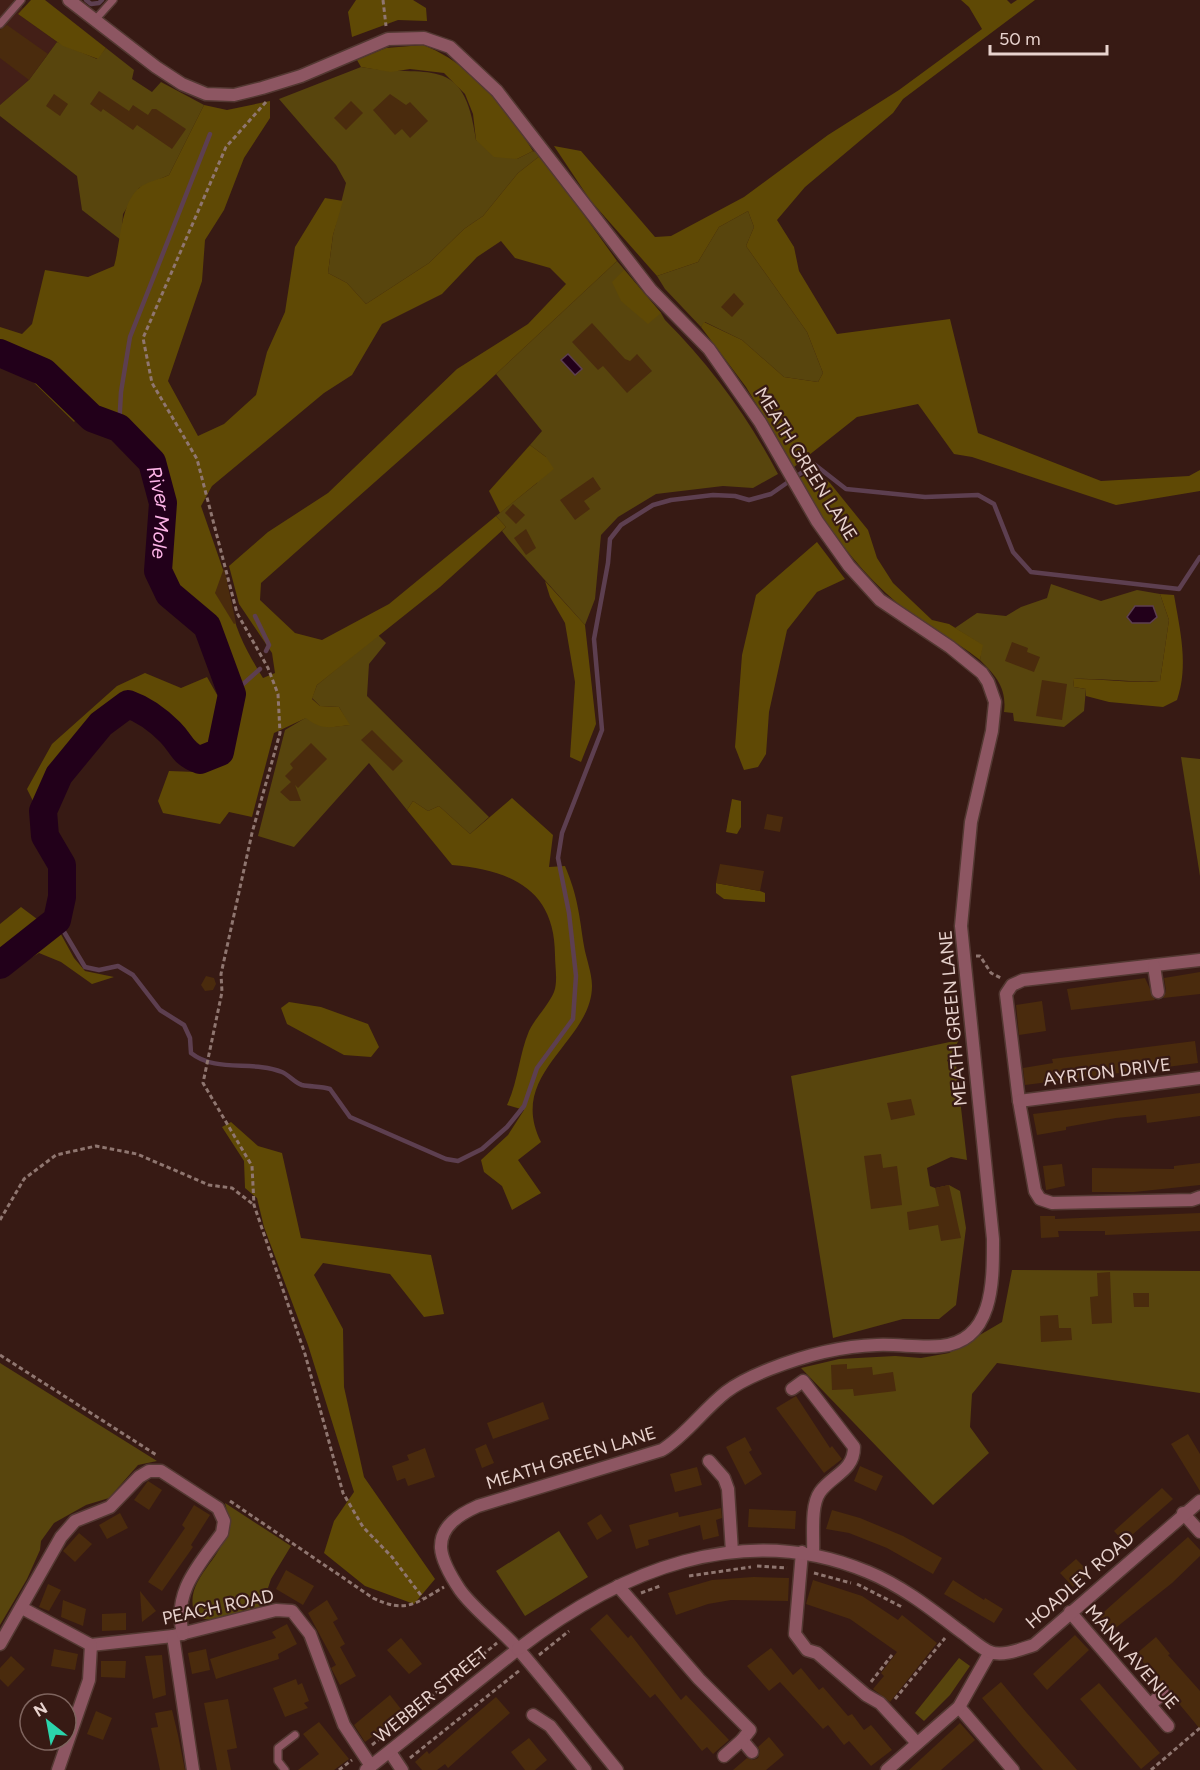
<svg xmlns="http://www.w3.org/2000/svg" width="1200" height="1770" viewBox="0 0 1200 1770" font-family="Figtree,sans-serif">
<rect width="100%" height="100%" fill="#371a14"/>
<polygon fill="#431f17" points="0,0 13,0 23,8 18,14 57,42 29,80 0,105"/>
<g fill="#58450d">
<polygon points="57,42 97,59 106,48 134,70 132,79 152,92 161,82 204,105 169,175 139,188 123,214 121,240 82,210 77,176 0,116 0,105 29,80"/>
<path d="M361 67C428 79 464 51 476 140L517 159 533 151 541 155 518 173 483 216 464 229 429 263 366 304 347 283 328 273 333 235 346 183 336 165 279 99Z"/>
<polygon points="748,211 754,227 746,246 807,332 823,373 818,382 784,377 742,340 705,322 701,327 665,289 657,276 698,262 719,227"/>
<path d="M617 261 661 313 665 320C711 366 748 417 778 474L753 488 723 486 656 494 618 517 601 535 595 599 585 625 509 540 502 531 506 527 496 516 537 483 546 457 530 445 542 431 496 374Z"/>
<path d="M1051 584 1101 601 1137 590 1160 594 1169 620 1160 681C1131 683 1103 678 1073 679L1074 687 1086 689 1084 711 1064 727 1014 721 1013 713 1004 712C1007 688 996 676 980 660L982 645 955 628 977 613 1006 616 1021 607 1047 598Z"/>
<path d="M378 635 386 643 369 664 367 696 489 817 470 834 439 806 428 811 413 801 407 810 369 763 294 847 258 836 285 730 307 717C320 729 333 727 349 725L339 707 320 706 312 698 317 685Z"/>
<polygon points="1181,757 1200,759 1200,876"/>
<polygon points="959,1040 947,1061 956,1064 967,1160 951,1157 927,1168 930,1186 935,1188 949,1185 960,1191 966,1228 956,1305 939,1319 903,1319 833,1338 791,1076"/>
<polygon points="1012,1270 1200,1271 1200,1393 997,1363 972,1394 970,1427 989,1453 933,1505 801,1368 839,1359 895,1356 921,1358 949,1353 1002,1322"/>
<polygon points="0,1363 157,1461 138,1465 109,1498 86,1505 54,1523 41,1541 40,1550 27,1579 0,1625"/>
<path d="M225 1503 291 1546 271 1579 262 1606 213 1620 196 1618C177 1572 241 1558 225 1503Z"/>
<polygon points="559,1531 588,1577 525,1616 496,1571"/>
<polygon points="959,1658 970,1666 950,1695 924,1721 915,1713"/>
</g>
<g fill="#5f4905" fill-rule="evenodd">
<polygon points="31,0 45,0 106,48 98,59 63,46 18,14"/>
<polygon points="356,0 413,0 426,8 427,21 398,20 352,37 348,12"/>
<polygon points="961,0 1007,0 1011,4 1017,0 1035,0 903,99 893,113 805,187 777,220 794,247 799,271 837,334 950,319 978,433 1101,481 1189,476 1200,470 1200,491 1116,505 972,457 954,454 918,404 857,417 794,467 746,387 701,327 704,322 742,340 784,377 818,382 823,373 807,332 746,246 754,227 748,211 719,227 698,262 657,276 590,200 554,146 581,151 655,237 671,236 744,197 828,135 899,90 982,29 969,7"/>
<path d="M423 45C472 64 505 107 533 151L517 159 494 157 476 140 473 114 465 94 444 73 410 69 391 72 361 67 357 60 386 48Z"/>
<path d="M270 101V118L244 158 224 210 205 240 202 281 168 381 198 436 224 424 256 395 267 352 285 312 295 247 325 198 343 201 333 235 328 273 347 283 366 304 429 263 464 229 483 216 518 173 541 155 617 261 481 388 261 583 260 600 295 633 322 640 389 604 496 516 506 527 440 587 317 685 312 699 320 706 339 707 350 725C331 727 322 731 306 718L274 733 252 817 229 812 220 824 163 813 158 801 169 771 196 772 219 761 227 743 237 695 224 662 214 625 199 610 179 597 168 580 165 557 169 501 157 459 125 425 87 407 74 422 20 369 0 364V327L22 334 32 324 45 270 88 277 114 266C121 242 120 206 138 189 145 182 161 179 169 175L204 105 227 110ZM501 241 515 258 550 268 566 284 528 324 457 369 328 493 268 532 229 566 239 604 272 653 275 673 263 678C249 655 233 628 231 601L221 602 227 581 201 506 212 486 324 393 352 375 382 324 442 294 477 257Z"/>
<polygon points="624,270 661,313 648,324 621,301 612,282"/>
<polygon points="530,445 546,457 554,469 500,513 489,491"/>
<path d="M815 470 830 483 868 530 877 558 893 583 932 620 949 624 983 645 980 660C953 639 922 623 896 602 856 568 825 524 798 479Z"/>
<polygon points="817,542 845,579 817,592 787,630 769,712 766,754 758,767 744,770 735,747 742,655 756,595"/>
<polygon points="545,581 585,625 596,724 581,762 570,757 575,682 565,623 550,597"/>
<path d="M1160 594 1174 595C1180 630 1189 666 1177 700L1163 707 1109 702 1086 696V689L1074 687 1073 679C1103 678 1131 684 1160 681L1169 620Z"/>
<path d="M145 673 181 688 207 677 220 700 215 738 201 746 171 718 134 693C87 706 60 764 34 803L27 789 52 744 117 686Z"/>
<path d="M512 798 553 835 549 867 565 866C578 897 579 914 584 946 586 958 592 973 592 986 592 1042 506 1073 541 1142L518 1160 541 1193 512 1210 502 1186 484 1172 481 1160 508 1135 524 1110 507 1105C518 1082 519 1055 529 1031 536 1017 548 1006 554 992 558 982 555 966 555 955 555 889 510 870 452 865L407 810 413 801 428 811 439 806 470 834Z"/>
<polygon points="732,799 741,801 741,827 737,834 726,832"/>
<polygon points="716,883 760,891 765,893 765,902 724,899 716,893"/>
<polygon points="21,907 37,919 52,918 74,958 85,971 114,977 92,984 61,962 39,953 0,977 19,953 9,941 0,948 0,924"/>
<polygon points="289,1002 321,1007 368,1024 379,1047 371,1057 344,1055 287,1024 281,1008"/>
<polygon points="231,1122 258,1146 282,1153 301,1238 431,1255 444,1314 424,1317 390,1274 323,1263 314,1275 343,1329 344,1387 364,1477 435,1579 414,1604 365,1586 324,1553 334,1521 354,1492 308,1345 264,1227 257,1198 245,1188 244,1161 222,1127"/>
</g>
<g fill="#22001a" stroke="#5d3f50" stroke-width="1.5">
<polygon points="568,354 582,369 575,375 561,360"/>
<polygon points="1135,606 1153,606 1157,617 1150,623 1132,623 1127,617"/>
</g>
<g fill="none" stroke-linecap="round" stroke-linejoin="round">
<g stroke="#5d3f50" stroke-width="4.5">
<polyline points="86,0 91,4 99,3 102,0"/>
<polyline points="119,428 121,392 130,337 210,134"/>
<polyline points="255,616 269,645 266,651"/>
<polyline points="232,694 260,669"/>
<path d="M57 920 85 967 99 970 118 966 133 975 160 1010 184 1025 190 1038 191 1053C216 1073 252 1060 282 1072 289 1075 295 1083 302 1085 311 1087 321 1086 330 1089L350 1117 446 1159 458 1161 482 1149 507 1127 524 1106 537 1068 573 1019 576 976 569 913 558 858 562 833 602 730 594 639 608 563 610 539 621 525 653 505 671 500 713 495 735 496 749 500 771 494 814 464 846 489 925 497 978 495 994 504 1013 552 1031 572 1179 589 1200 557"/>
</g>
<path stroke="#22001a" stroke-width="28" id="s1" d="M0 353 44 372 92 418 119 428 152 462 163 503 158 571 169 594 207 626 232 694 220 752 200 760C182 754 183 745 170 732 158 720 145 710 128 704L101 724 59 775 43 811 45 836 62 865V897L57 920 0 965"/>
</g>
<g fill="#4a2b0d">
<polygon points="7,25 48,54 29,80 0,58 0,30"/>
<polygon points="99,91 129,111 133,105 148,115 152,109 156,109 186,129 172,149 137,125 133,130 103,109 101,112 90,104"/>
<polygon points="54,94 68,104 60,116 46,106"/>
<polygon points="390,94 406,105 410,102 428,121 410,138 402,129 395,135 373,110"/>
<polygon points="351,101 363,113 346,130 334,118"/>
<polygon points="734,293 744,304 732,317 721,307"/>
<polygon points="592,323 625,359 630,361 637,354 652,371 627,393 603,366 598,370 572,342"/>
<polygon points="593,477 601,489 584,501 590,509 575,520 560,500"/>
<polygon points="513,504 525,515 516,524 505,513"/>
<polygon points="526,529 536,548 526,555 514,538"/>
<polygon points="224,568 236,623 234,624 215,593"/>
<polygon points="1012,642 1028,648 1027,652 1040,657 1034,672 1005,661"/>
<polygon points="1042,680 1067,684 1062,720 1036,716"/>
<polygon points="372,730 403,761 393,771 361,740"/>
<polygon points="311,743 327,759 298,788 295,785 301,801 290,801 280,792 291,782 285,776 293,768 290,764"/>
<polygon points="767,814 783,817 780,832 764,829"/>
<polygon points="720,864 764,871 760,891 716,883"/>
<polygon points="1200,972 1200,994 1163,998 1166,991 1164,978"/>
<polygon points="206,976 214,978 216,984 213,990 205,991 201,985"/>
<polygon points="1145,978 1155,1000 1071,1010 1067,989"/>
<polygon points="1042,1001 1046,1031 1019,1035 1016,1005"/>
<polygon points="1195,1041 1198,1063 1025,1085 1023,1068 1053,1063 1052,1059"/>
<polygon points="1200,1093 1200,1116 1147,1123 1146,1115 1116,1118 1066,1127 1066,1130 1037,1135 1033,1114"/>
<polygon points="911,1099 915,1115 891,1120 887,1103"/>
<polygon points="881,1154 883,1168 897,1166 902,1205 871,1209 864,1156"/>
<polygon points="1200,1163 1200,1185 1134,1192 1092,1192 1092,1168 1174,1169 1174,1166"/>
<polygon points="1062,1164 1065,1186 1046,1190 1043,1166"/>
<polygon points="949,1185 961,1238 941,1241 938,1225 909,1230 907,1212 939,1206 935,1188"/>
<polygon points="1200,1213 1200,1231 1105,1235 1105,1231 1058,1231 1059,1237 1041,1238 1040,1216 1055,1216 1055,1219"/>
<polygon points="1110,1272 1112,1323 1092,1324 1090,1297 1098,1296 1097,1273"/>
<polygon points="1133,1293 1149,1293 1149,1307 1134,1307"/>
<polygon points="1058,1315 1059,1328 1071,1328 1072,1340 1041,1342 1040,1316"/>
<polygon points="847,1364 847,1369 872,1367 873,1375 893,1372 896,1391 854,1396 853,1389 832,1390 831,1365"/>
<polygon points="796,1396 830,1448 832,1446 842,1459 824,1473 776,1408"/>
<polygon points="543,1402 549,1419 493,1439 487,1423"/>
<polygon points="1188,1434 1200,1454 1200,1491 1171,1444"/>
<polygon points="745,1437 752,1450 749,1452 762,1474 745,1485 726,1447"/>
<polygon points="486,1444 494,1463 482,1468 475,1449"/>
<polygon points="425,1448 435,1477 408,1486 405,1478 397,1481 392,1466 409,1460 407,1455"/>
<polygon points="860,1466 883,1476 876,1491 854,1481"/>
<polygon points="697,1467 702,1485 675,1492 670,1474"/>
<polygon points="148,1481 162,1490 149,1510 134,1500"/>
<polygon points="1162,1488 1173,1499 1124,1542 1114,1531"/>
<polygon points="194,1505 210,1515 191,1545 193,1547 162,1591 148,1582 185,1528 182,1525"/>
<polygon points="721,1508 722,1518 716,1520 719,1536 703,1540 700,1525 648,1540 649,1545 636,1549 629,1525 678,1512 679,1517"/>
<polygon points="749,1509 796,1511 795,1529 748,1527"/>
<polygon points="832,1510 860,1518 903,1536 942,1558 933,1574 887,1548 849,1533 826,1529"/>
<polygon points="120,1513 128,1528 107,1539 99,1525"/>
<polygon points="601,1514 612,1531 597,1540 587,1523"/>
<polygon points="79,1533 92,1544 75,1562 63,1551"/>
<polygon points="1188,1537 1200,1550 1200,1556 1172,1583 1108,1634 1096,1619"/>
<polygon points="1076,1559 1089,1572 1073,1587 1060,1573"/>
<polygon points="286,1570 314,1586 303,1605 276,1589"/>
<polygon points="753,1577 789,1578 788,1601 731,1600 708,1604 676,1615 668,1593 712,1580"/>
<polygon points="813,1580 862,1596 898,1620 902,1615 937,1643 890,1702 873,1689 884,1676 881,1673 897,1652 850,1619 806,1604"/>
<polygon points="953,1580 984,1600 985,1598 1003,1609 994,1623 944,1594"/>
<polygon points="48,1584 61,1590 49,1611 39,1607"/>
<polygon points="140,1591 156,1611 142,1622"/>
<polygon points="63,1600 86,1609 83,1626 61,1617"/>
<polygon points="327,1600 338,1619 333,1622 345,1644 340,1647 356,1676 340,1685 331,1668 336,1665 308,1613"/>
<polygon points="126,1613 126,1630 102,1631 102,1614"/>
<polygon points="607,1614 628,1638 631,1635 681,1700 686,1695 729,1740 713,1754 707,1747 702,1751 655,1694 650,1698 590,1629"/>
<polygon points="287,1624 297,1644 278,1654 279,1659 216,1679 210,1659 276,1638 272,1632"/>
<polygon points="1075,1635 1089,1650 1047,1690 1033,1674"/>
<polygon points="1156,1637 1170,1654 1168,1655 1200,1691 1200,1729 1171,1694 1169,1688 1163,1685 1136,1654"/>
<polygon points="401,1638 422,1664 409,1674 387,1650"/>
<polygon points="771,1648 793,1675 801,1668 819,1690 823,1687 848,1716 852,1714 864,1730 871,1725 892,1750 871,1766 849,1741 844,1745 828,1725 823,1729 780,1682 769,1691 747,1666"/>
<polygon points="54,1649 78,1654 75,1670 51,1666"/>
<polygon points="206,1649 210,1670 192,1674 188,1653"/>
<polygon points="162,1655 166,1695 153,1699 145,1656"/>
<polygon points="11,1656 25,1669 8,1687 0,1679 0,1668"/>
<polygon points="101,1661 126,1661 125,1678 101,1677"/>
<polygon points="296,1679 298,1685 302,1683 309,1701 304,1703 308,1708 285,1717 273,1688"/>
<polygon points="1001,1682 1026,1712 1077,1770 1043,1770 1022,1746 982,1698"/>
<polygon points="1099,1683 1160,1753 1141,1769 1080,1699"/>
<polygon points="390,1695 404,1713 365,1742 354,1725"/>
<polygon points="496,1697 510,1713 448,1768 445,1764 437,1770 422,1770 415,1762 427,1751 429,1754"/>
<polygon points="228,1699 237,1748 227,1750 231,1770 217,1770 204,1703"/>
<polygon points="172,1710 178,1735 185,1770 160,1770 151,1728 158,1727 155,1713"/>
<polygon points="96,1711 112,1718 103,1740 87,1734"/>
<polygon points="319,1722 349,1759 334,1770 298,1770 319,1754 303,1734"/>
<polygon points="960,1723 975,1740 941,1770 909,1770"/>
<polygon points="769,1737 784,1755 766,1770 733,1770 747,1758 753,1760 758,1758 760,1751 758,1747"/>
<polygon points="529,1738 547,1760 535,1770 525,1770 511,1752"/>
</g>
<g fill="none" stroke-linecap="round" stroke-linejoin="round">
<g stroke="#533832" stroke-width="10">
<g id="service">
<polyline points="95,20 113,0"/>
<polyline points="0,24 21,0"/>
<polyline points="285,1770 278,1761 278,1748 295,1735"/>
</g>
</g>
<g stroke="#533832" stroke-width="15">
<g id="minor">
<polyline points="1200,960 1023,980 1012,985 1006,994 1019,1101 1035,1191 1040,1199 1052,1203 1192,1200 1200,1197"/>
<polyline points="1154,966 1158,992"/>
<polyline points="1019,1101 1200,1078"/>
<path d="M792 1389 803 1381 854 1447C854 1471 832 1475 820 1492 810 1506 814 1536 813 1553"/>
<polyline points="709,1461 724,1478 728,1489 732,1552"/>
<polyline points="1183,1513 1200,1532"/>
<polyline points="802,1552 795,1634 807,1650 817,1653 866,1695 880,1703 917,1743"/>
<polyline points="618,1586 699,1679 750,1730 742,1740 752,1752"/>
<polyline points="22,1608 91,1645 173,1636 276,1610 292,1611 310,1634 344,1725 371,1766"/>
<polyline points="1070,1612 1168,1726"/>
<polyline points="173,1636 193,1770"/>
<path d="M0 1644 61 1537 75 1521 110 1507 139 1477 149 1471H161L218 1508 224 1521 222 1533C199 1565 172 1592 183 1634"/>
<polyline points="1150,1705 1163,1693"/>
<polyline points="959,1707 1013,1770"/>
<polyline points="533,1715 550,1726 585,1770"/>
<polyline points="390,1752 402,1770"/>
<polyline points="724,1756 742,1740"/>
<polyline points="58,1770 89,1680 91,1645"/>
<polyline points="366,1770 518,1649"/>
<polyline points="887,1770 959,1707 990,1652"/>
</g>
</g>
<g stroke="#533832" stroke-width="15">
<g id="tertiary">
<path d="M69 0 156 67 182 84 206 94 234 95 262 88 301 76 388 39 424 38 450 47 497 91 651 290 709 349 760 422 817 521 849 566 880 600 950 647 982 673 988 682 995 702 992 731 971 822 961 926 993 1239C993 1278 995 1341 941 1346 920 1348 898 1344 877 1345 842 1346 803 1356 770 1369 755 1375 739 1382 726 1392 703 1410 686 1435 662 1450L478 1506C460 1514 440 1526 441 1548 442 1562 452 1578 460 1590 476 1612 500 1628 518 1649 552 1688 584 1730 617 1770"/>
<path d="M518 1649C619 1571 743 1519 868 1572 902 1586 931 1609 960 1631 969 1637 980 1648 990 1652 1003 1657 1021 1649 1034 1645L1200 1501"/>
</g>
</g>
<g stroke="#8f7670" stroke-width="3" stroke-dasharray="4.5 3" stroke-linecap="butt">
<polyline points="383,0 386,26"/>
<polyline points="266,102 226,147 143,338 152,383 197,459 237,613 268,668 278,694 280,733 252,833 221,974 222,992 203,1083 252,1166 254,1205 305,1354 343,1493 363,1527 392,1557 423,1598"/>
<polyline points="976,956 980,956 991,973 1001,978"/>
<polyline points="0,1220 24,1179 56,1155 96,1146 137,1154 209,1185 232,1188 254,1205"/>
<polyline points="0,1355 158,1456"/>
<path d="M230 1501 373 1598C406 1614 416 1603 444 1587"/>
<polyline points="757,1566 787,1568"/>
<polyline points="814,1573 851,1583"/>
<polyline points="689,1576 751,1567"/>
<polyline points="857,1584 902,1607"/>
<polyline points="641,1593 660,1586"/>
<polyline points="539,1655 569,1631"/>
<polyline points="871,1682 892,1655"/>
<polyline points="895,1699 945,1638"/>
<polyline points="372,1745 497,1643"/>
<polyline points="410,1758 520,1670"/>
<polyline points="339,1770 352,1760"/>
<polyline points="1151,1770 1200,1728"/>
</g>
<use href="#service" stroke="#8d5662" stroke-width="7"/>
<use href="#minor" stroke="#8d5662" stroke-width="12"/>
<use href="#tertiary" stroke="#8d5662" stroke-width="12"/>
</g>
<g text-anchor="middle" stroke-width="4.5" stroke-linejoin="round" paint-order="stroke">
<g font-size="18" fill="#e8d3ce" stroke="#371a14">
<text transform="translate(806 464) rotate(58)" y="6">MEATH GREEN LANE</text>
<text transform="translate(953 1018) rotate(-95)" y="6">MEATH GREEN LANE</text>
<text transform="translate(1107 1072) rotate(-7)" y="6">AYRTON DRIVE</text>
<text transform="translate(571 1458) rotate(-17)" y="6">MEATH GREEN LANE</text>
<text transform="translate(1080 1580) rotate(-41)" y="6">HOADLEY ROAD</text>
<text transform="translate(218 1607) rotate(-12)" y="6">PEACH ROAD</text>
<text transform="translate(1132 1657) rotate(49)" y="6">MANN AVENUE</text>
<text transform="translate(431 1695) rotate(-39)" y="6">WEBBER STREET</text>
</g>
<g font-size="20" font-style="italic" fill="#fdb3e7" stroke="#371a14">
<text dy="7" stroke="none"><textPath href="#s1" startOffset="242">River Mole</textPath></text>
</g>
</g>
<g transform="translate(48 1722) rotate(329)"><circle r="28" fill="#371a14" stroke="#7e645e" stroke-width="1.5"/>
<path d="M0-4.5L10 22L0 15L-10 22Z" fill="#2bd5ac"/>
<text y="-9" font-size="16" font-weight="bold" text-anchor="middle" fill="#e8d3ce">N</text>
</g>
<path d="M990 45v9h117v-9" fill="none" stroke="#e8d3ce" stroke-width="3"/>
<text x="999" y="45" font-size="18" fill="#e8d3ce" stroke="#371a14" stroke-width="4.5" paint-order="stroke">50 m</text>
</svg>
